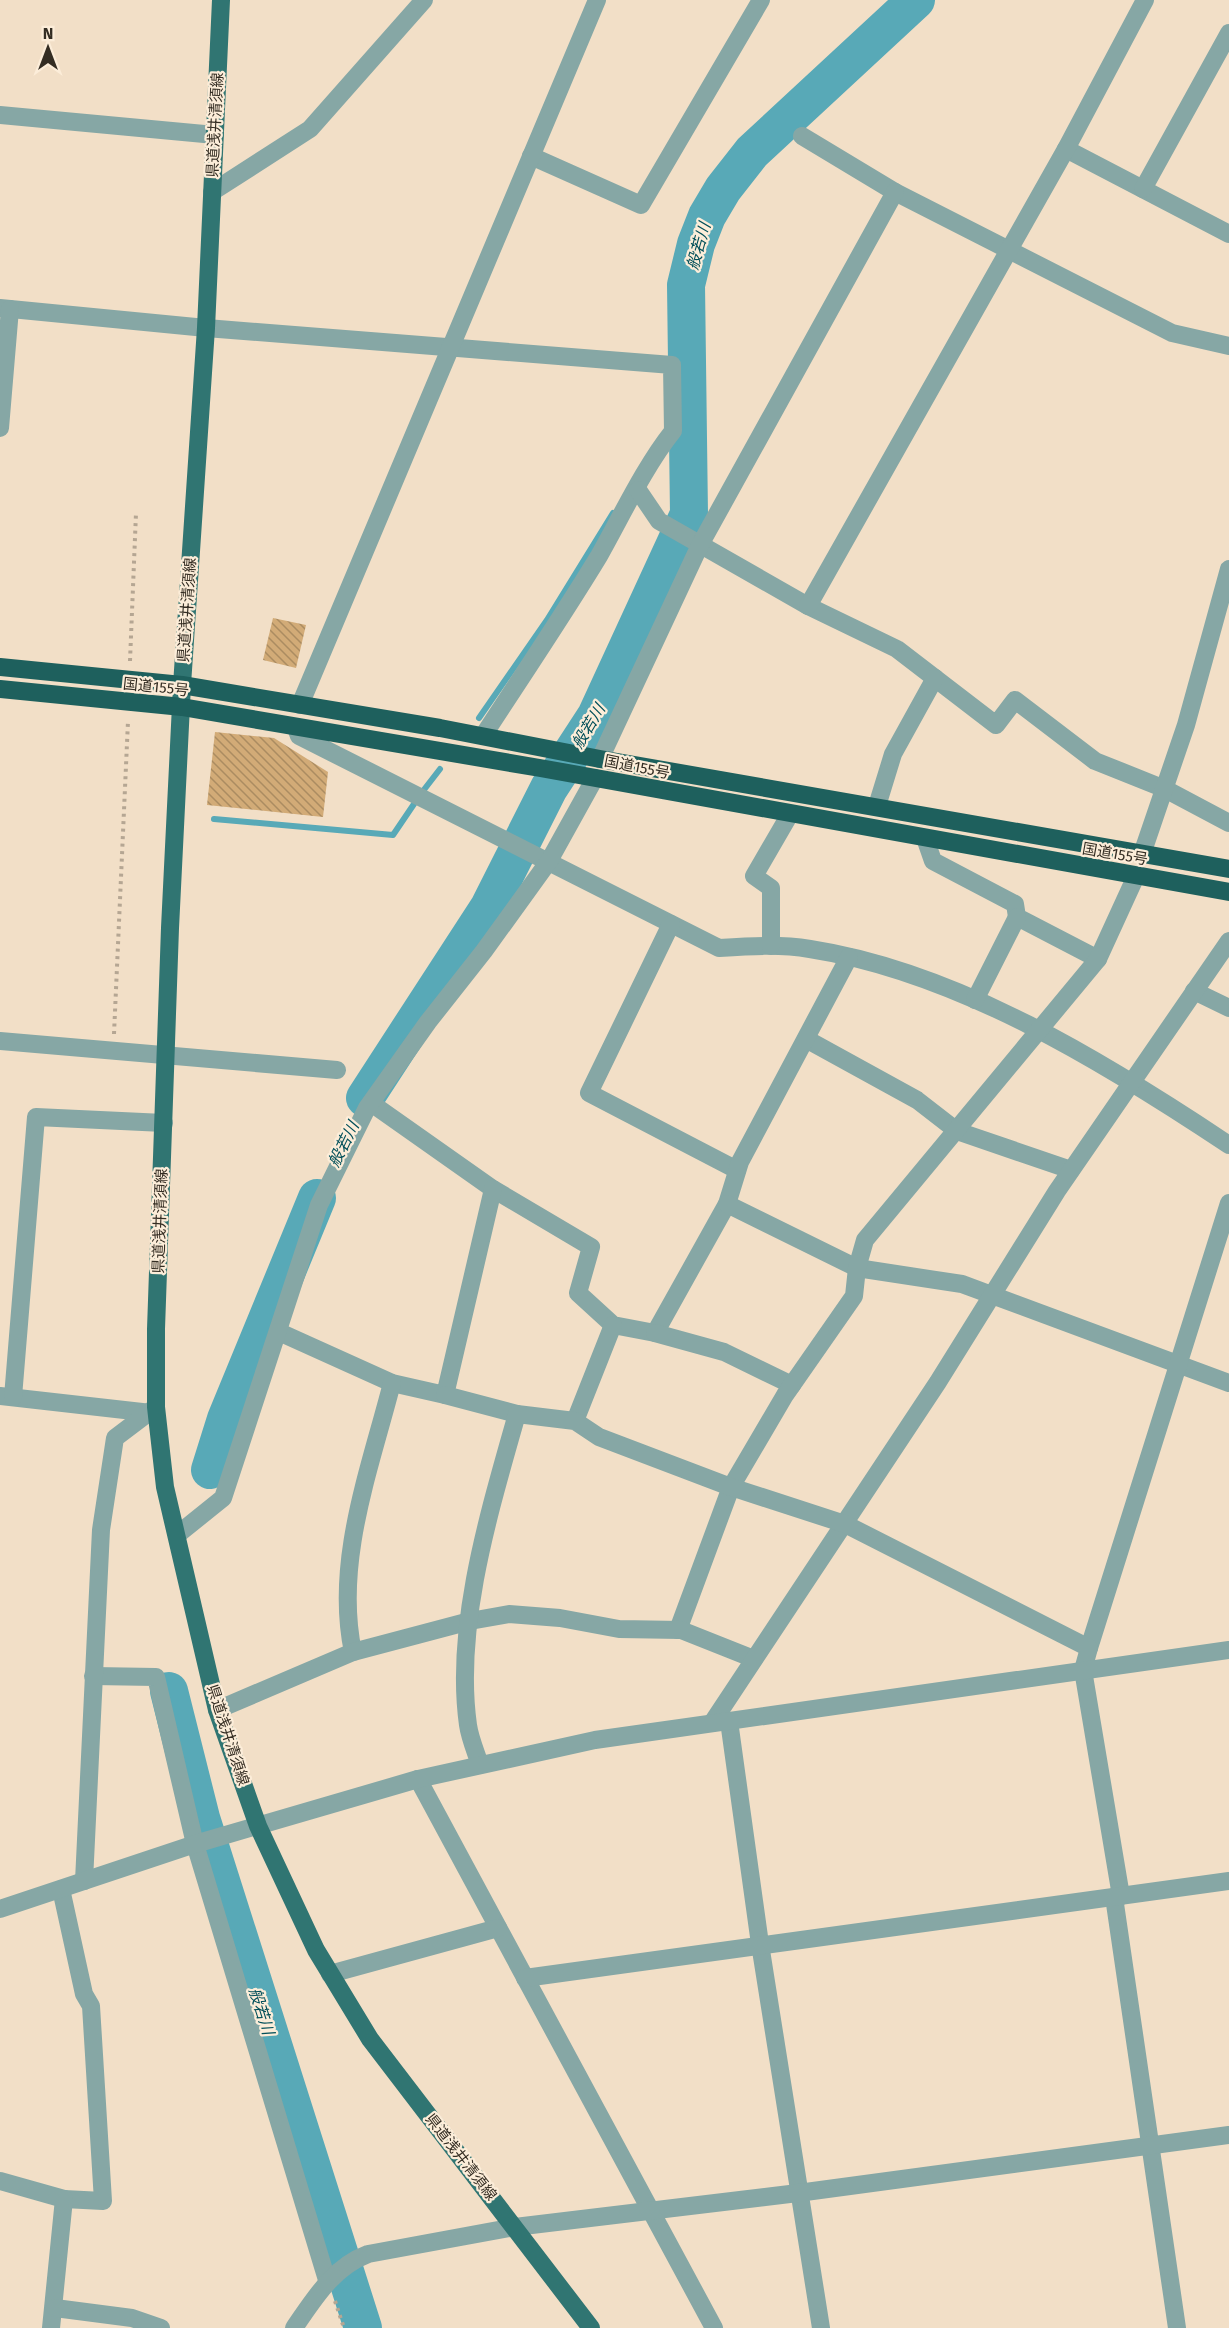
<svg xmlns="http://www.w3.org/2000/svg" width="1229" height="2328" viewBox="0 0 1229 2328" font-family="'Fira Sans','Noto Sans JP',sans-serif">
<defs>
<pattern id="building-back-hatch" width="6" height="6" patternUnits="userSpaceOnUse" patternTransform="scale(1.5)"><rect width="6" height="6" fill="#d2ab77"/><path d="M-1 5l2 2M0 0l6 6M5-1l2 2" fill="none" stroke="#ab8c61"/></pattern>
</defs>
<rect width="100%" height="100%" fill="#f2dfc7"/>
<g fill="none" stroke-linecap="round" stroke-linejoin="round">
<g stroke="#58a9b7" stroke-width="6">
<polyline points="479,718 547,620 613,513"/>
<polyline points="423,791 440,769"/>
<polyline points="214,819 393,835 414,804"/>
</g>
<g stroke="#58a9b7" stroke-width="38">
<polyline points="365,1098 489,907 549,788 596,716 689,514 686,285 696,244 707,216 723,189 752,152 916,0"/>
<polyline points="210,1470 226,1419 317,1198"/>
<polyline points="169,1691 201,1818 363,2328"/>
</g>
</g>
<g fill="url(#building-back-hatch)">
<polygon points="273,618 306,625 296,668 263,660"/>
<polygon points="215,732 274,738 328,772 323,817 207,805"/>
</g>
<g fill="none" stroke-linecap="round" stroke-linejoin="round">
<g stroke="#b5a693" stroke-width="4" stroke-dasharray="3 4.5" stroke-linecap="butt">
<polyline points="130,661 136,513"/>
<polyline points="114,1034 128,721"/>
<polyline points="335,2301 344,2328"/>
</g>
<g stroke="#86a7a5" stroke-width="18">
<polyline points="0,115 215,135"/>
<polyline points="802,136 895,192 1172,333 1229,346"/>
<polyline points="1066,149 1229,234"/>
<polyline points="531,156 641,205 761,0"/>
<polyline points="1143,189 1229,33"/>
<polyline points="212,192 310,129 424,0"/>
<path d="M0 308 206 328 672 365 673 431C645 466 622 515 599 556 562 617 522 676 483 736"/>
<polyline points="0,428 10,309"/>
<polyline points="638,490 659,521 808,606 897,649 996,725 1015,700 1095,761 1165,789 1229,823"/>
<polyline points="808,606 1066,149 1145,0"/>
<polyline points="300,705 597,0"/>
<path d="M296 728 299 736 719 948C749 946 780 944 810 949 958 972 1106 1063 1229 1145"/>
<polyline points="600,759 700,545 895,192"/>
<polyline points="877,806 893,754 935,678"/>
<polyline points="925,838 933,861 1015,904 1017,917 1098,959"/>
<polyline points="1142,854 1186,725 1229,569"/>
<polyline points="671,924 589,1093 737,1170"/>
<polyline points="771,946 771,888 754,876 790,814"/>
<polyline points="1194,991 1229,1008"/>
<polyline points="975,1000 1017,917"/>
<polyline points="806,1039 917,1100 957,1131 1071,1170"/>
<polyline points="0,1041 337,1070"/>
<polyline points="371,1103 493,1189 591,1247 578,1293 613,1325 655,1333 727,1204 740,1162 849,957"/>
<polyline points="727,1204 857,1268 962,1284 1229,1383"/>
<polyline points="279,1332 392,1383 445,1395 493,1189"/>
<polyline points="655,1333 724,1352 792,1385"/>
<polyline points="445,1395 517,1414"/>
<polyline points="0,1396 151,1413"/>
<polyline points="13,1397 36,1117 164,1123"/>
<polyline points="575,1421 613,1325"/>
<polyline points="177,1535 223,1498 319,1205 367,1108 428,1022 484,951 549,861 595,778"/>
<polyline points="678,1630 731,1487 785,1395 854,1296 857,1268 865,1240 1098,959 1136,876"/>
<polyline points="1089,1648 1229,1203"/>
<path d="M353 1652C334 1562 370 1469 392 1383"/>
<polyline points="93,1676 156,1677 195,1844 327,2280"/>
<polyline points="217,1710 353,1652 470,1621 509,1614 560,1618 619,1629 681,1630 754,1659"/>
<polyline points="729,1721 760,1944 821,2328"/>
<polyline points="712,1723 938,1382 1057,1191 1229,941"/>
<path d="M480 1765C476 1752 470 1739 468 1725 454 1625 490 1510 517 1414L575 1421 599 1437 728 1486 845 1524 1089 1648 1083 1670 1121 1896"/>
<polyline points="418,1779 714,2328"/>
<polyline points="84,1881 101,1530 115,1438 156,1407"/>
<polyline points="61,1889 84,1994 91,2006 103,2201 64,2199"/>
<polyline points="1114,1897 1177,2328"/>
<polyline points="0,1909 195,1844 418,1779 595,1740 1229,1650"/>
<polyline points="330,1974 498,1928"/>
<polyline points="525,1978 1229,1881"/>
<polyline points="0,2181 64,2199 51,2328"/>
<polyline points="55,2308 132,2318 161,2328"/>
<path d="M294 2328C314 2299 333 2267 368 2254L515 2227 798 2193 1229 2135"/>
</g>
<polyline stroke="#307572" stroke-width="18" points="221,0 206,328 182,685 170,928 156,1329 156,1407 165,1487 217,1710 258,1826 316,1950 370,2039 591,2328"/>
<g stroke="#1e605d" stroke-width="18">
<polyline points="0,667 182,685 440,728 600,759 1229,869"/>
<polyline points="0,689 182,707 540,768 1229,892"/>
</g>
</g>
<g text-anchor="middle" stroke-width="4.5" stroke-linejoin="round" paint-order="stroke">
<g font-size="15" fill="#342d23" stroke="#fcedd9">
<text transform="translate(215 125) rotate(-87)" y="5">県道浅井清須線</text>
<text transform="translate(187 610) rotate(-86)" y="5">県道浅井清須線</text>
<text transform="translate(156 687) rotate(6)" y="5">国道155号</text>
<text transform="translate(637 767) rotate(11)" y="5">国道155号</text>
<text transform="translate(1115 854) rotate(10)" y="5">国道155号</text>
<text transform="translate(160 1221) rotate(-88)" y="5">県道浅井清須線</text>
<text transform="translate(228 1735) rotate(72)" y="5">県道浅井清須線</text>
<text transform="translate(461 2157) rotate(52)" y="5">県道浅井清須線</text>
</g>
<g font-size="16" font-style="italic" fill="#024f59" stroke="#fcedd9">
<text transform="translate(698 246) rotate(-74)" y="6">般若川</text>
<text transform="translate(588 726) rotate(-59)" y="6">般若川</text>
<text transform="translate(343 1144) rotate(-64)" y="6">般若川</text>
<text transform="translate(262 2011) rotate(72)" y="6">般若川</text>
</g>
</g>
<g transform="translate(48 48)" stroke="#fcedd9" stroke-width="4.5" paint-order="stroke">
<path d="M0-4.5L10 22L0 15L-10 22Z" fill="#342d23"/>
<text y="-9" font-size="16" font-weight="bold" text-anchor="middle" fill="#342d23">N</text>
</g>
</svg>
